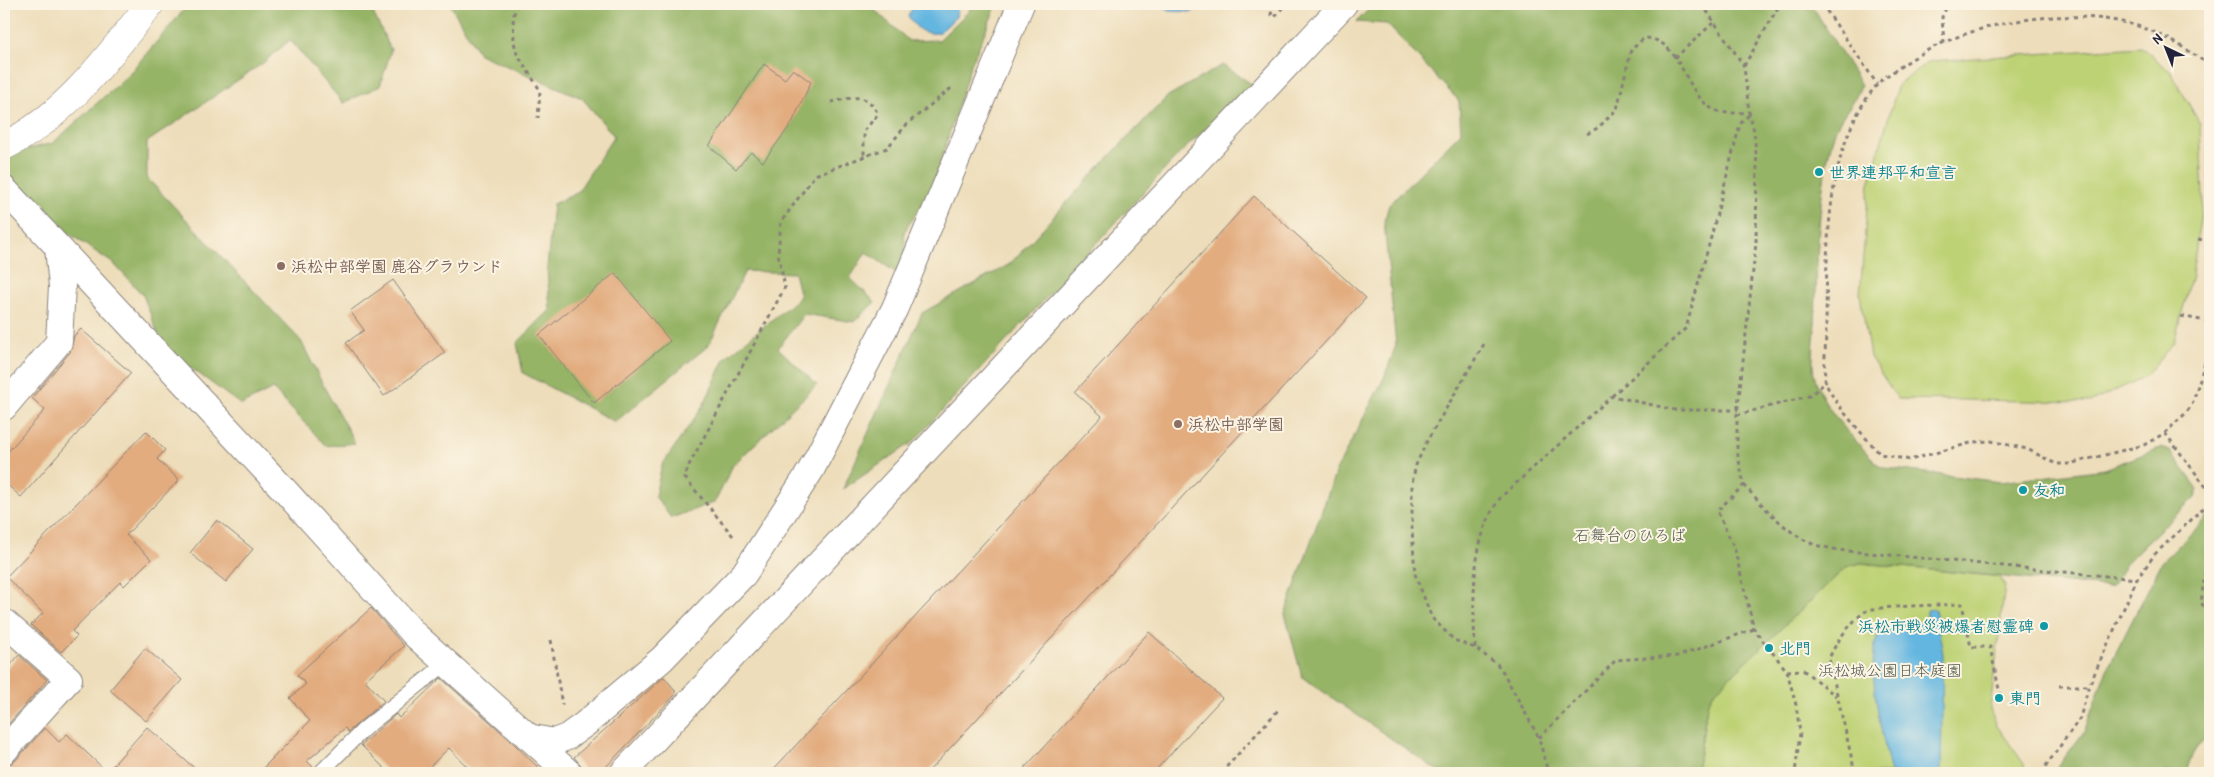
<svg xmlns="http://www.w3.org/2000/svg" width="2214" height="777" viewBox="0 0 2214 777" font-family="'Patrick Hand','Klee One',sans-serif">
<rect width="100%" height="100%" fill="#fcf5e5"/>
<filter id="ink" filterUnits="userSpaceOnUse"><feTurbulence type="fractalNoise" baseFrequency=".02" numOctaves="2"/><feDisplacementMap in="SourceGraphic" scale="10" xChannelSelector="R" yChannelSelector="G"/><feConvolveMatrix kernelMatrix="1 2 1 2 8 2 1 2 1" color-interpolation-filters="sRGB"/></filter>
<filter id="wash" filterUnits="userSpaceOnUse"><feTurbulence type="fractalNoise" baseFrequency=".0096" numOctaves="4" result="noise"/><feDisplacementMap in="SourceGraphic" scale="20" xChannelSelector="R" yChannelSelector="G"/><feGaussianBlur stdDeviation="1.12" result="paint"/><feColorMatrix in="noise" values="0 0 0 0 0 0 0 0 0 0 0 0 0 0 0 0 0 1.4 0 .05"/><feComposite in="paint" operator="in"/></filter>
<g filter="url(#wash)">
<rect width="100%" height="100%" fill="#edddba"/>
<g fill="#bdd275" stroke="#707a58">
<polygon points="2141,47 2171,72 2200,124 2203,199 2192,275 2174,342 2146,376 2091,402 1898,399 1870,357 1860,294 1869,184 1898,85 1930,61"/>
<polygon points="1861,563 2000,577 2005,585 1990,709 1997,726 2024,764 2025,773 1697,773 1707,705 1714,692 1846,567"/>
</g>
<g fill="#96b466" stroke="#5c6b50">
<polygon points="189,4 369,4 391,50 380,86 343,103 290,40 263,63 147,142 147,178 301,341 324,387 355,443 326,446 273,389 241,405 163,347 143,295 114,264 33,209 4,179 4,155 53,143 128,75"/>
<polygon points="450,4 868,4 909,41 939,40 969,11 972,4 997,4 970,67 932,189 904,232 907,269 898,274 866,252 850,278 875,302 854,322 804,314 778,348 817,385 733,465 715,502 671,518 655,496 662,465 703,406 726,357 800,297 794,273 745,271 708,346 615,422 523,373 517,343 550,310 547,268 553,204 577,193 614,136 582,98 479,54"/>
<path d="M1374 4H1811L1861 85C1856 102 1841 115 1835 131 1817 186 1817 266 1815 324 1815 339 1811 359 1814 374 1822 410 1856 440 1879 466L1885 468 2001 482 2105 469 2160 448 2170 451 2198 489 2194 499C2172 519 2150 538 2129 560 2121 569 2119 581 2109 587L1861 563 1846 567 1714 692 1707 705 1697 773H1441L1302 677 1285 614 1336 471 1384 378 1396 345 1384 222 1389 205 1461 132 1459 101 1387 24 1356 22Z"/>
<polygon points="1223,65 1253,85 1181,152 913,442 843,489 922,313 1010,264 1102,164 1168,96"/>
<path d="M2210 515V738C2194 745 2191 757 2186 773H2053L2084 732 2105 674 2162 562Z"/>
</g>
<g fill="#64b6e0" stroke="#436c8e">
<path d="M915 4H958L956 17 939 33C921 34 918 30 908 16Z"/>
<polygon points="1162,4 1206,4 1192,12 1168,11"/>
<path d="M1935 609 1943 654 1941 773H1891C1885 748 1855 633 1890 624L1927 622V610Z"/>
</g>
<g id="blocks">
<g fill="#e2ac7f">
<polygon points="764,64 785,79 793,69 811,82 792,123 763,162 751,152 736,169 709,146"/>
<polygon points="1254,196 1366,298 927,773 770,773 1102,416 1075,392"/>
<polygon points="615,273 670,341 594,403 539,335"/>
<polygon points="393,280 445,353 384,396 346,343 364,330 350,311"/>
<polygon points="81,329 131,373 21,497 4,482 4,456 45,410 32,398 70,352 74,336"/>
<polygon points="146,431 165,450 157,459 179,480 126,535 151,559 124,586 120,582 72,631 77,636 61,652 31,625 43,613 6,577"/>
<polygon points="217,520 253,549 226,582 190,553"/>
<polygon points="371,608 404,646 365,680 384,701 348,732 345,728 307,761 313,767 311,773 258,773 310,721 290,698 306,684 297,675"/>
<polygon points="1149,632 1222,698 1153,773 1020,773"/>
<polygon points="145,648 182,680 146,721 110,690"/>
<polygon points="19,655 47,680 4,729 4,673"/>
<polygon points="664,677 675,690 675,695 600,773 584,773 583,768 574,757"/>
<polygon points="441,678 509,739 544,773 473,773 449,748 423,773 389,773 361,745 396,714 399,718"/>
<polygon points="147,727 200,773 4,773 4,766 15,761 45,728 59,742 67,734 107,772"/>
</g>
</g>
</g>
<g filter="url(#ink)">
<use href="#blocks" fill-opacity="0" stroke="#88807a" stroke-width="1"/>
<g fill="none" stroke-linecap="round" stroke-linejoin="round">
<g stroke="#88807a" stroke-width="16">
<polyline id="service" points="320,773 364,729 445,664"/>
</g>
<g stroke="#88807a" stroke-width="28">
<g id="minor">
<polyline points="4,189 287,493 415,635 569,773"/>
<polyline points="4,407 59,342 62,286 58,248"/>
<polyline points="4,622 69,679 4,751"/>
<polyline points="528,737 554,742 567,737 585,724 662,659 744,574 811,470 895,308 1021,4"/>
<polyline points="623,773 1344,4"/>
</g>
</g>
<g stroke="#88807a" stroke-width="29">
<path id="tertiary" d="M4 146C65 117 109 56 150 4"/>
</g>
<g stroke="#88807a" stroke-width="3" stroke-dasharray="4 4" stroke-linecap="butt">
<polyline points="518,4 513,16 514,42 517,54 540,90 538,118"/>
<polyline points="1274,4 1271,14 1275,17 1285,4"/>
<polyline points="1702,4 1744,66 1749,112 1754,131 1757,166 1756,243 1737,415 1737,451 1744,485 1717,511 1734,547 1754,629 1766,645"/>
<polyline points="1822,4 1877,84"/>
<polyline points="1944,43 1942,17 1948,4"/>
<polyline points="1675,58 1713,23"/>
<path d="M2210 65C2181 46 2161 31 2126 23 2054 6 1960 24 1900 67 1892 73 1882 78 1876 86 1823 150 1827 253 1826 331 1826 342 1823 377 1826 384 1838 409 1862 433 1880 454L1910 460 1974 442 1991 441 2027 449 2056 464H2069L2144 445 2165 433 2187 412 2193 402 2210 346"/>
<polyline points="1744,66 1780,4"/>
<path d="M831 102C854 98 866 91 878 114L864 131V157"/>
<path d="M1587 134 1599 127 1617 109 1631 50 1644 38C1680 38 1684 91 1711 108 1722 115 1737 113 1749 112"/>
<polyline points="2198,239 2210,241"/>
<polyline points="2181,316 2210,322"/>
<polyline points="1484,344 1427,441 1416,465 1412,483 1412,528 1415,574 1432,618 1454,640 1475,648 1497,664 1503,672 1539,738 1548,773"/>
<polyline points="1612,396 1686,328 1710,241 1740,124 1750,114"/>
<polyline points="1737,415 1809,396 1825,383"/>
<polyline points="2165,433 2210,492"/>
<path d="M1744 485C1764 507 1787 534 1815 545 1823 547 1831 548 1838 550L2137 579"/>
<polyline points="2210,532 2201,603 2210,613"/>
<polyline points="733,536 685,478 688,467 785,287 778,253 781,222 815,175 887,148 908,123 954,86"/>
<polyline points="551,640 562,705"/>
<path d="M1475 648C1473 600 1470 538 1501 497L1612 396 1675 410H1738"/>
<polyline points="1772,652 1787,671 1796,705 1800,733 1795,773"/>
<polyline points="1787,671 1803,670 1836,696"/>
<polyline points="2059,686 2089,686"/>
<polyline points="1539,738 1616,660 1679,656 1754,629"/>
<polyline points="1221,773 1280,708"/>
<path d="M1855 773 1829 659C1835 643 1851 621 1866 611 1873 606 1948 605 1962 604L1971 647H1990L2000 694"/>
<polyline points="2041,773 2080,718 2089,686 2137,579 2155,554 2210,502"/>
</g>
<use href="#service" stroke="#fff" stroke-width="14"/>
<use href="#minor" stroke="#fff" stroke-width="26"/>
<use href="#tertiary" stroke="#fff" stroke-width="28"/>
</g>
</g>
<g fill="#0f9aa8" stroke="#fcf5e5" stroke-width="2">
<circle cx="1819" cy="172" r="5"/>
<circle cx="2023" cy="490" r="5"/>
<circle cx="2044" cy="626" r="5"/>
<circle cx="1769" cy="648" r="5"/>
<circle cx="1999" cy="698" r="5"/>
</g>
<g fill="#8d6e63" stroke="#fcf5e5" stroke-width="2">
<circle cx="281" cy="266" r="5"/>
<circle cx="1178" cy="424" r="5"/>
</g>
<g text-anchor="middle" stroke-width="4" stroke-linejoin="round" paint-order="stroke">
<g font-size="16" font-weight="bold" fill="#0d838f" stroke="#fcf5e5" text-anchor="start">
<text x="1829" y="178">世界連邦平和宣言</text>
<text x="2033" y="496">友和</text>
<text x="2034" y="632" text-anchor="end">浜松市戦災被爆者慰霊碑</text>
<text x="1779" y="654">北門</text>
<text x="2009" y="704">東門</text>
</g>
<g font-size="16" font-weight="bold" fill="#785e54" stroke="#fcf5e5" text-anchor="start">
<text x="291" y="272">浜松中部学園 鹿谷グラウンド</text>
<text x="1188" y="430">浜松中部学園</text>
</g>
<g font-size="16" fill="#50574c" stroke="#fcf5e5">
<text x="1630" y="541">石舞台のひろば</text>
<text x="1890" y="676">浜松城公園日本庭園</text>
</g>
</g>
<rect width="2214" height="777" fill="none" stroke="#fcf5e5" stroke-width="20"/>
<g transform="translate(2166 48) rotate(317)" stroke="#fcf5e5" stroke-width="4" paint-order="stroke">
<path d="M0-4L9 19L0 12L-9 19Z" fill="#22223b"/>
<text y="-8" font-size="14" font-weight="bold" text-anchor="middle" fill="#22223b">N</text>
</g>
</svg>
